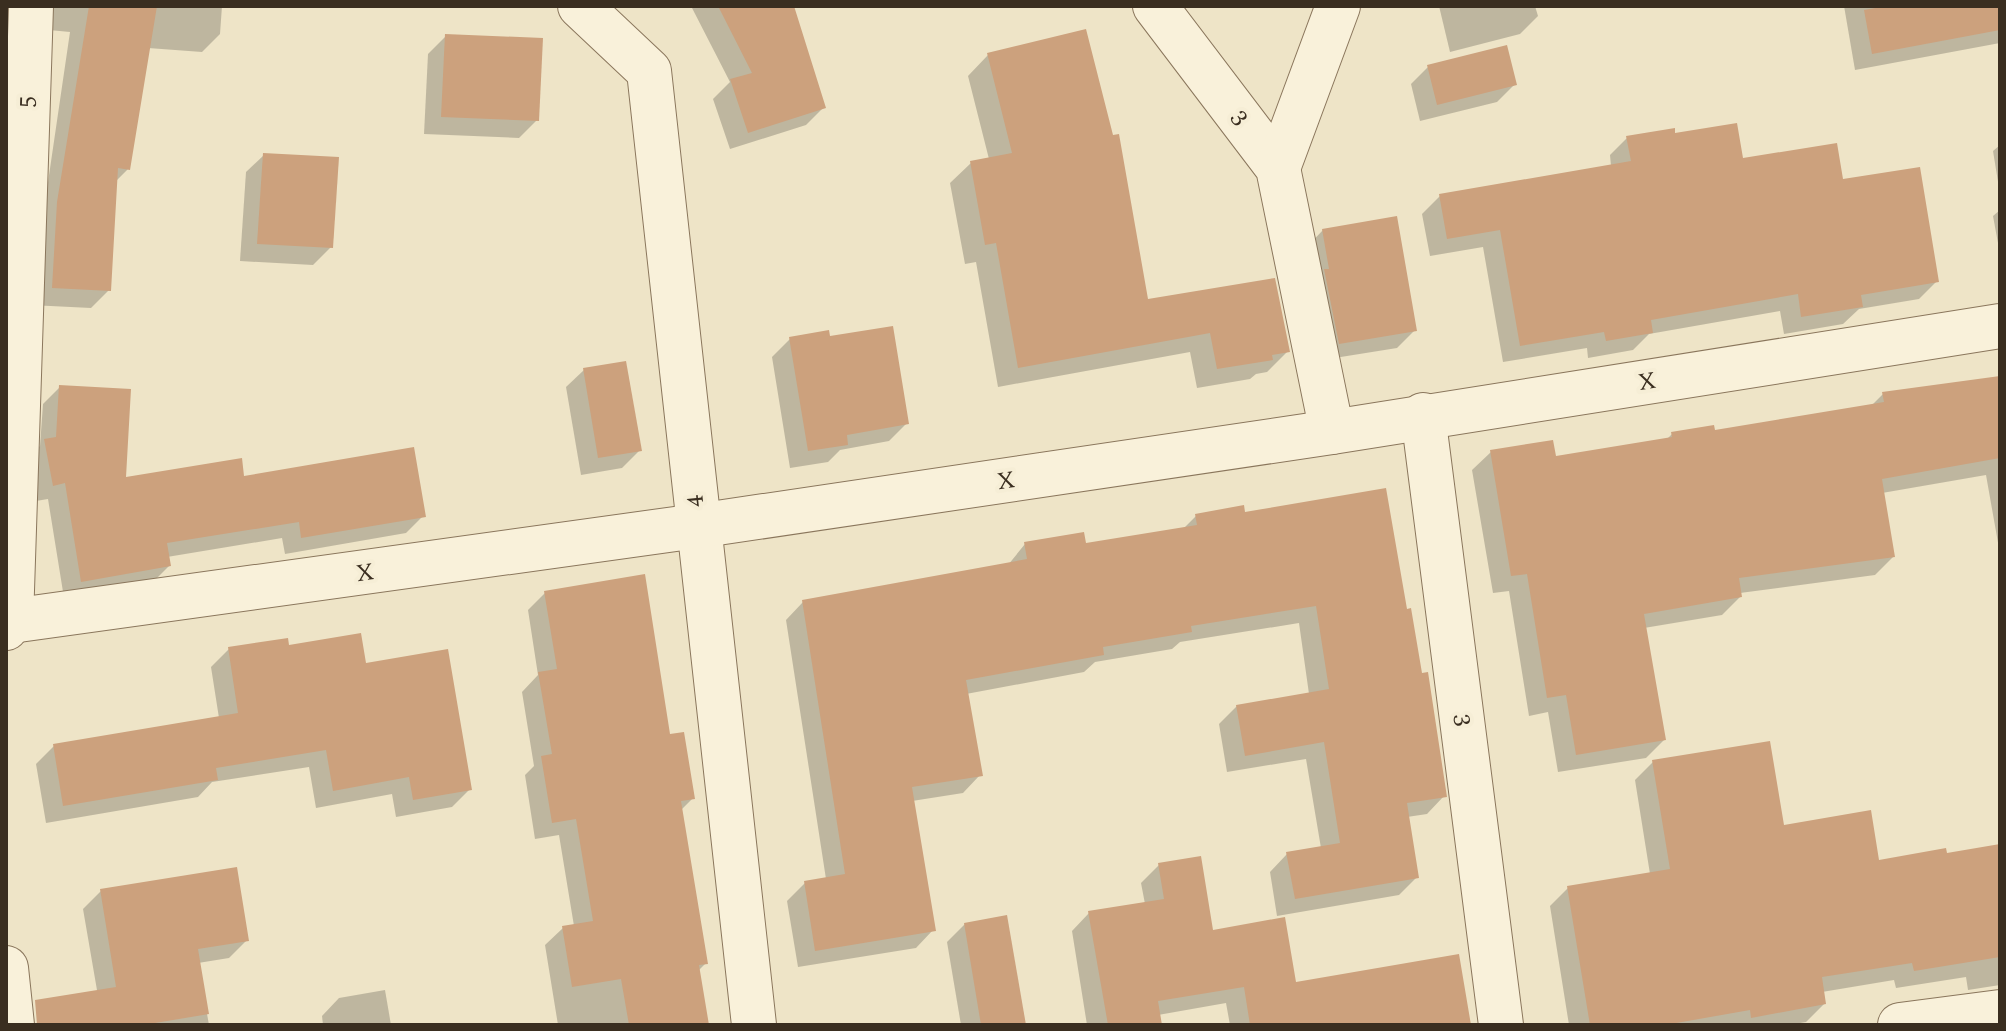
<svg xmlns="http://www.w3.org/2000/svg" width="2006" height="1031" viewBox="0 0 2006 1031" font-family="Spectral,serif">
<rect width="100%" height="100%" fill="#eee4c7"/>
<g fill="#0003">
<polygon points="52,6 222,6 220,34 202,52 148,48 128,169 115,182 109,290 91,308 30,305 70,32 49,30"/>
<polygon points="691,6 792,6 824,107 806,125 730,149 713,99 730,82"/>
<polygon points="1439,6 1535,6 1538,16 1520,34 1450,52"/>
<polygon points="1844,6 2000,6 2000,43 1855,70"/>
<polygon points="446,36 537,120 519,138 424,134 428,54"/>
<polygon points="988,55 1147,302 1288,351 1267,372 1256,374 1250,379 1197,388 1190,352 998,387 976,262 965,264 950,183 971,163 989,159 968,76"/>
<polygon points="1428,67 1515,84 1497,102 1420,121 1411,84"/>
<polygon points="1674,136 1741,160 1841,182 1937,281 1919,299 1859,309 1843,324 1784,334 1780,311 1649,334 1633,350 1588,358 1587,348 1503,362 1483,247 1430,256 1422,214 1440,196 1611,166 1610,155 1627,138"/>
<polygon points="2000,145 2000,194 1993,151"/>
<polygon points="264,155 331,247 313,265 240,261 246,172"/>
<polygon points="2000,210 2000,254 1993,216"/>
<polygon points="1323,230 1415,330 1397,348 1322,360 1306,248"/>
<polygon points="828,338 907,423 889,441 840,450 828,462 790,468 772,357 790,339"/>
<polygon points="584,370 640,450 622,468 581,475 566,387"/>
<polygon points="2000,377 2000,554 1986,475 1882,493 1893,557 1875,575 1740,593 1740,597 1722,615 1644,628 1664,740 1646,758 1558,772 1548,712 1529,716 1509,591 1493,593 1472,470 1491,452 1554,458 1666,440 1672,434 1713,433 1871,406 1883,394"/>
<polygon points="60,387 124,479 243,478 423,516 406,533 285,554 282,538 167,557 169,566 152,583 64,598 48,499 36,501 28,458 40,446 43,404"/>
<polygon points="1243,514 1406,611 1444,796 1427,814 1407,817 1417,877 1399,895 1277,916 1270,872 1287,854 1321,848 1306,759 1227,772 1219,724 1237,706 1309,694 1299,623 1180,642 1172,649 1095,662 1084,672 966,694 980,775 963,793 912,801 933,930 916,948 798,967 787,901 805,883 826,879 786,620 803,602 1008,565 1025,544 1084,545 1182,530 1196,516"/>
<polygon points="545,593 669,736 693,798 681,810 706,963 698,971 706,1025 558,1025 545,945 563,928 574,926 559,835 535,839 525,775 534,766 522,692 538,675 528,610"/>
<polygon points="229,649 365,666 470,789 452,807 396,817 392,794 316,808 309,767 212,782 198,797 46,823 36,764 54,746 219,718 211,667"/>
<polygon points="1653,762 1782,827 1878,862 2000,847 2000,985 1968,990 1966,977 1896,988 1894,980 1822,992 1824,1004 1806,1022 1789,1025 1569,1025 1550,906 1568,888 1650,874 1635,780"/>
<polygon points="1159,865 1212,932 1294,984 1469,1025 1230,1025 1226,1003 1158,1015 1160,1025 1087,1025 1072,931 1089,913 1145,904 1141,883"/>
<polygon points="101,891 247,940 229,958 198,963 209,1025 89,1025 98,996 83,909"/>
<polygon points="965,924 1023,1025 961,1025 947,942"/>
<polygon points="385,990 391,1025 323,1025 322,1016 339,998"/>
</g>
<g fill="#cca17d">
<polygon points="89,6 157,6 130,170 118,168 111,291 52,288 57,202"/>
<polygon points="718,6 794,6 826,108 748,133 730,79 752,73"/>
<polygon points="1887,6 2000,6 2000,30 1872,54 1864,10"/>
<polygon points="1086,29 1113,135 1119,134 1148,299 1275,278 1290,352 1272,355 1273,360 1217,369 1210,333 1018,368 996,243 985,245 970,161 1012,153 987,53"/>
<polygon points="445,34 543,38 539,121 441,117"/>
<polygon points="1507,45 1517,85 1437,105 1427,65"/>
<polygon points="1737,123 1743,158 1837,143 1843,179 1920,167 1939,282 1861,295 1863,307 1801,317 1798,294 1651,320 1653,333 1606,341 1604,332 1520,346 1500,230 1447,239 1439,194 1631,161 1626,136 1675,128 1675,133"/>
<polygon points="263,153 339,157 333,248 257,244"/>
<polygon points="1397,216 1417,331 1339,344 1324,269 1329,269 1322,229"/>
<polygon points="893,326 909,424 847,435 848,445 808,451 789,337 829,330 830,336"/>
<polygon points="626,361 642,451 598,458 583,368"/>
<polygon points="2000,376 2000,458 1882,479 1895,557 1739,578 1742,597 1644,614 1666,740 1576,755 1566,695 1547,698 1527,574 1511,576 1490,450 1553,440 1556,456 1672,437 1671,432 1714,425 1715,430 1884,402 1882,392"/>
<polygon points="59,385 131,389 126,477 242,458 244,476 414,447 426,517 301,538 299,522 167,543 171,566 81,582 65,483 53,486 44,439 56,437"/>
<polygon points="1386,488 1407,609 1411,608 1422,673 1428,672 1447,797 1407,803 1419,878 1295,899 1286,852 1340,843 1324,742 1245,756 1236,705 1329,689 1316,606 1191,626 1192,632 1103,647 1104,655 966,680 983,776 912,787 936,931 815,951 804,881 845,874 802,600 1027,559 1024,542 1084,532 1086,543 1197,525 1195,514 1244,505 1245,512"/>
<polygon points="645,574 670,734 684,732 695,799 681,801 708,964 699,965 709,1025 629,1025 621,979 572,987 562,926 593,921 576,819 552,823 541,756 552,754 538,672 557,669 544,591"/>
<polygon points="361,633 366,663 448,649 472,790 413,800 409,777 333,791 326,750 216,768 218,780 63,806 53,744 238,713 228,647 288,638 289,645"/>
<polygon points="1770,741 1784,825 1871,810 1879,860 1946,848 1947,853 2000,844 2000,957 1914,971 1912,963 1822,977 1826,1004 1751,1018 1750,1010 1665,1025 1590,1025 1567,886 1670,869 1652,760"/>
<polygon points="1201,856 1213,930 1285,917 1296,982 1459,954 1471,1025 1250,1025 1244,987 1158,1001 1162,1025 1108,1025 1088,911 1164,899 1158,863"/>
<polygon points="237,867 249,941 198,949 209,1014 143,1025 37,1025 35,1000 116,987 100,889"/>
<polygon points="1007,915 1026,1025 981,1025 964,923"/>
</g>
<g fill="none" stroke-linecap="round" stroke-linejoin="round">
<g stroke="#8a765c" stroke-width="46">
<g id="minor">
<polyline points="580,6 649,71 754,1025"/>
<polyline points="1155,6 1278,168 1332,432"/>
<polyline points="1278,168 1338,6"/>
<polyline points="1423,415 1501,1025"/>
<polyline points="11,621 697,526 1332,432 2000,326"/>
<polyline points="6,628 11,621 31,6"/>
<polyline points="6,968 12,1025"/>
<polyline points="1900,1025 2000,1012"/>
</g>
</g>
<use href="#minor" stroke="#f9f1da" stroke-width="44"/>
</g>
<g text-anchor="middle" stroke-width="8" stroke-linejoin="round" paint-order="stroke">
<g font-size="24" fill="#3a2e20" stroke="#f6eed6">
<text transform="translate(28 102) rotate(-88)" y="8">5</text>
<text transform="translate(1239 118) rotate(53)" y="8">3</text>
<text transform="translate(1647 381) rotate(-9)" y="8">X</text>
<text transform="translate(1006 480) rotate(-8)" y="8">X</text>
<text transform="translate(695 501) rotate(-96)" y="8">4</text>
<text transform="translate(365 572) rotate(-8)" y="8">X</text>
<text transform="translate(1462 720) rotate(83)" y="8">3</text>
</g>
</g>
<rect width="2006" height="1031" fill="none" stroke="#3a2e20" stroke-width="16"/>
</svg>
